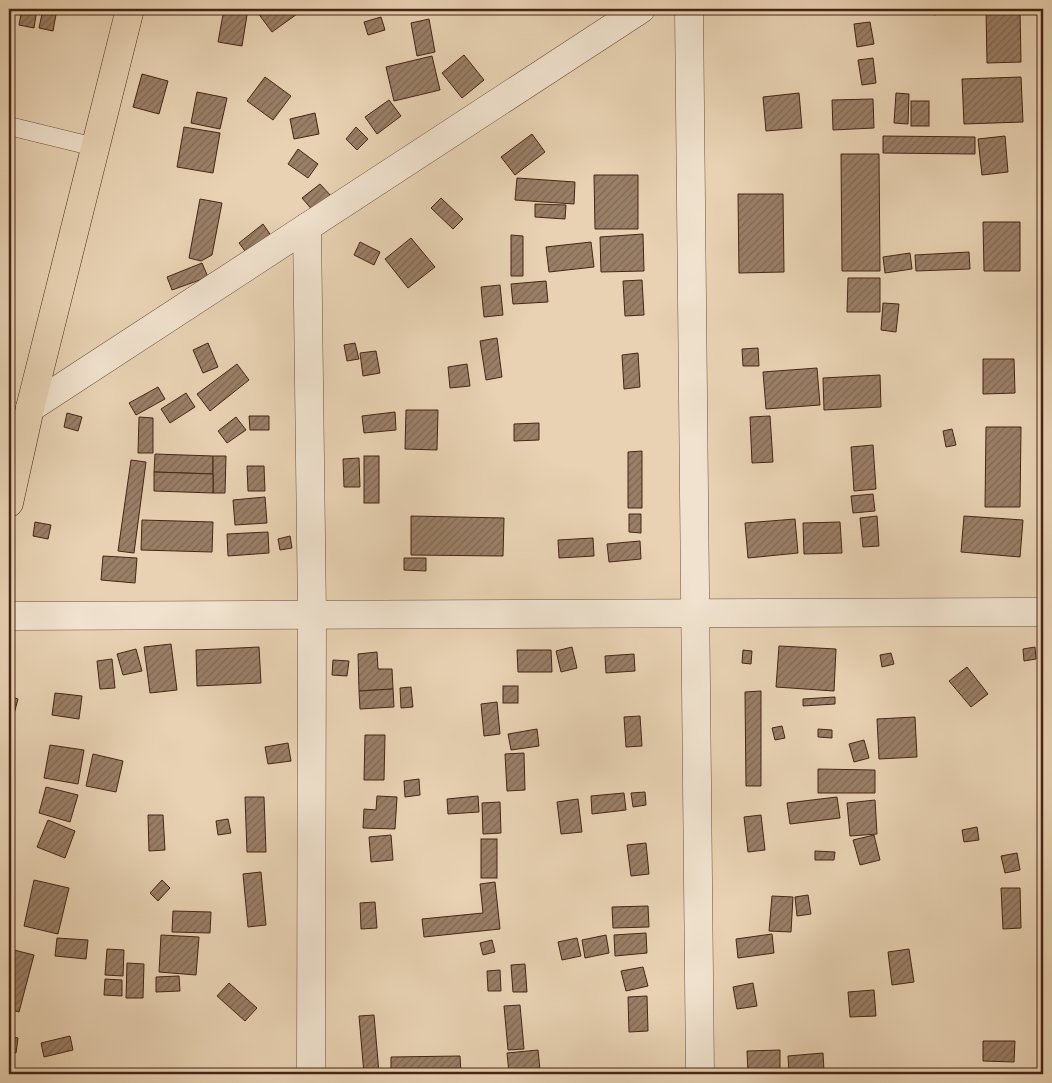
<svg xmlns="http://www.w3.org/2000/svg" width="1052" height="1083" viewBox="0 0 1052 1083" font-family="'IM FELL Great Primer',serif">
<defs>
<pattern id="building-hatch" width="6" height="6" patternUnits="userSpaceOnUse" patternTransform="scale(1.25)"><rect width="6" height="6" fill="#9a7f67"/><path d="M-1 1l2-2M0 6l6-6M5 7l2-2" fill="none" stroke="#7f6854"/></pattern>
</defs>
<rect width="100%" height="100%" fill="#e8d2b3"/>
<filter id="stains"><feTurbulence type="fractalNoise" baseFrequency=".004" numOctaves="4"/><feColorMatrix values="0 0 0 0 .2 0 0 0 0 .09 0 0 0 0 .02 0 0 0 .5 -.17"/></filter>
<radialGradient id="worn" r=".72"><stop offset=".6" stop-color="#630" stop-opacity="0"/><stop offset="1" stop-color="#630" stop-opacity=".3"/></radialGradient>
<g fill="url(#building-hatch)" stroke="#462515">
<polygon points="9,9 16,9 12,24 9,24"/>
<polygon points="22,9 37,9 34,28 19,25"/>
<polygon points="43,9 57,9 53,31 39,28"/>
<polygon points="224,9 248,9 242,46 218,42"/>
<polygon points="255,9 304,9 272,32"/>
<polygon points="932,9 957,9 934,15"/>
<polygon points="986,9 1020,9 1021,62 987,63"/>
<polygon points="381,17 385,30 368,35 364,22"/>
<polygon points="429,19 435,52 417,56 411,23"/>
<polygon points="870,22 874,44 857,47 854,24"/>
<polygon points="464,55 484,80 462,98 442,73"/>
<polygon points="432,56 440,90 394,101 386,67"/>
<polygon points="873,58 876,83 862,85 858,60"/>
<polygon points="142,74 168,81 159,114 133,107"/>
<polygon points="265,77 291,96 273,120 247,101"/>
<polygon points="1021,77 1023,122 964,124 962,79"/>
<polygon points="197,92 227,98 220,129 191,123"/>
<polygon points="799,93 802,128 766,131 763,97"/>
<polygon points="896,93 909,94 908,124 894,123"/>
<polygon points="873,99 874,128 833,130 832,100"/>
<polygon points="389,100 401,116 377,134 365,117"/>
<rect x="911" y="101" width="18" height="25"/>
<polygon points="315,113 319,134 294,139 290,119"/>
<polygon points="184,127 220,133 213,173 177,167"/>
<polygon points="356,127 368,139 357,150 346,139"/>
<polygon points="532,134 545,152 515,175 501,157"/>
<polygon points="883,136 975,137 975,154 883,153"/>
<polygon points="1005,136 1008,172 982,175 978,139"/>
<polygon points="298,149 318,164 308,178 288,164"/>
<polygon points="841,154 879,154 880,271 842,271"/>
<polygon points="594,175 638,175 638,229 595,229"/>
<polygon points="517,178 575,182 574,204 515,200"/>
<polygon points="320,184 332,197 314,212 302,198"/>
<polygon points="738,194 783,194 784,272 739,273"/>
<polygon points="441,198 463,219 453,229 431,208"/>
<polygon points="200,199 222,203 212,255 201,261 189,258"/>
<polygon points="535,204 566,205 565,219 535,217"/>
<polygon points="983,222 1020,222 1020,271 984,271"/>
<polygon points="263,224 272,237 248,255 239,243"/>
<polygon points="643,234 644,271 601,272 600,237"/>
<polygon points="511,235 523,236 523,276 511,276"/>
<polygon points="411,238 435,267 408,288 385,259"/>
<polygon points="360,242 380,252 374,265 354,255"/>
<polygon points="591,242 594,267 549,272 546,247"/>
<polygon points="969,252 970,269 916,271 915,255"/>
<polygon points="910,253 912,269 885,273 883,257"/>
<polygon points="202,263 208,277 172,290 167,277"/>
<polygon points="848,278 880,278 880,312 847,312"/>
<polygon points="642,280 644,315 625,316 623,281"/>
<polygon points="546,281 548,302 513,304 511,284"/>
<polygon points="500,285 503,315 484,317 481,287"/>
<polygon points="883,303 899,304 896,332 881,330"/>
<polygon points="497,338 502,377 486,380 480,341"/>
<polygon points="208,343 218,367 203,373 193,350"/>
<polygon points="355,343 359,359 347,361 344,345"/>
<polygon points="758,348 759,366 743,366 742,349"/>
<polygon points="376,351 380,373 363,376 360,353"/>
<polygon points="638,353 640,387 624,389 622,355"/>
<polygon points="983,359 1014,359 1015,393 983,394"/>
<polygon points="237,364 249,380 210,411 197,394"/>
<polygon points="467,364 470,386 450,388 448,367"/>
<polygon points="817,368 820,405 766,409 763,372"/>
<polygon points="880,375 881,407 824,410 823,378"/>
<polygon points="158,387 165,399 136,415 129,403"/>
<polygon points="186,393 195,407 170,423 161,409"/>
<polygon points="406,410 438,410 437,450 405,449"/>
<polygon points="395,412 396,430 364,433 362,416"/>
<polygon points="67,413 82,417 78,431 64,427"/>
<polygon points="249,416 269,416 269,430 250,430"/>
<polygon points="770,416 773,462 752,463 750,417"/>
<polygon points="139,417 153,418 153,453 138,453"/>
<polygon points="236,417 246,430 227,443 218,431"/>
<polygon points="539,423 539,440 514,441 514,424"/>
<polygon points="986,427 1021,427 1020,507 985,507"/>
<polygon points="952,429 956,445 946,447 943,431"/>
<polygon points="873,445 876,489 854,491 851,447"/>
<polygon points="642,451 642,508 628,508 628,452"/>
<polygon points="155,454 213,456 213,474 154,472"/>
<polygon points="213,456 226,456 225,493 213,493"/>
<rect x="364" y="456" width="15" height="47"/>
<polygon points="359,458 360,487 344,487 343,459"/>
<polygon points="131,460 146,462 134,553 118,551"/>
<polygon points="247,466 264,466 265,491 248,491"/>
<polygon points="154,472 213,474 213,493 154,491"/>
<polygon points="873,494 875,511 853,513 851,496"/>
<polygon points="265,497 267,523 235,525 233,500"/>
<polygon points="629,514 641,514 641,533 629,532"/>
<polygon points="411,516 504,518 503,556 411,555"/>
<polygon points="877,516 879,546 863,547 860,518"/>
<polygon points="964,516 1023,520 1020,557 961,552"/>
<polygon points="795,519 798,553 748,558 745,523"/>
<polygon points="142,520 213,522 212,552 141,550"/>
<polygon points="35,522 51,525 48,539 33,536"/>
<polygon points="840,522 842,553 804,554 803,523"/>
<polygon points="268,532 269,553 228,556 227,534"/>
<polygon points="290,536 292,548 280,550 278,539"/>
<polygon points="593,538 594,556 559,558 558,540"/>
<polygon points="640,541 641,559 609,562 607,544"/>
<polygon points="103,556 137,558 135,583 101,580"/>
<polygon points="404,558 426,558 426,571 404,570"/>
<polygon points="171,644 177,690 150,693 144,647"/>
<polygon points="779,646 836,649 834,691 776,687"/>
<polygon points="259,647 261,683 197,686 196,650"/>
<polygon points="572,647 577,668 561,672 556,651"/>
<polygon points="1035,647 1036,659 1024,661 1023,649"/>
<polygon points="136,649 142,671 123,675 117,654"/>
<polygon points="517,650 551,650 552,672 518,672"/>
<polygon points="743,650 752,651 751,664 742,663"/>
<polygon points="377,652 378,669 392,669 393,689 359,691 358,654"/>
<polygon points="891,653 894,664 882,667 880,655"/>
<polygon points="634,654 635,671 606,673 605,656"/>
<polygon points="112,659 115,688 100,689 97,661"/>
<polygon points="333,660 349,661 347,676 332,675"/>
<polygon points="967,667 988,694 971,707 949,681"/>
<rect x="503" y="686" width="15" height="17"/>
<polygon points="411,687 413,707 401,708 400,688"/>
<polygon points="393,689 394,707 360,709 359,691"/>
<polygon points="761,691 761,786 746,786 745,692"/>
<polygon points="55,693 82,696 79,719 52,715"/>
<polygon points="9,696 18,699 11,725 9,725"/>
<polygon points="835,697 835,704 803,706 803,699"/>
<polygon points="497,702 500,734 484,736 481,704"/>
<polygon points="640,716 642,746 626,747 624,717"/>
<polygon points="915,717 917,757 879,759 877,719"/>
<polygon points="782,726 785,738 775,740 772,728"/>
<polygon points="537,729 539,746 511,750 508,734"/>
<polygon points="818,729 832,730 832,738 818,737"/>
<polygon points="365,735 385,735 384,780 364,780"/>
<polygon points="864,740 869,758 854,762 849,744"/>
<polygon points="288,743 291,761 268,764 265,747"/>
<polygon points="50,745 84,750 78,784 44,778"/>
<polygon points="524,753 525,790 507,791 505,754"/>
<polygon points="93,754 123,761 116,792 86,786"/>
<polygon points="818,769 875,770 875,793 818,793"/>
<polygon points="419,779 420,795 405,797 404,781"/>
<polygon points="46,787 78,795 70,822 39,813"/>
<polygon points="645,792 646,805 633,807 631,793"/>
<polygon points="624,793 626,810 592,814 591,796"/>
<polygon points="377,796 397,797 395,829 363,828 364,809 376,810"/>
<polygon points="478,796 479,812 448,814 447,799"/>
<polygon points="245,797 264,797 266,852 247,852"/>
<polygon points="837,797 840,818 790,824 787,803"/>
<polygon points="578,799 582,832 561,834 557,802"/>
<polygon points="875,800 877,834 850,836 847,803"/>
<polygon points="500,802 501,833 483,834 482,803"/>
<polygon points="148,815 163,815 165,850 149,851"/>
<polygon points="761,815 765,850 748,852 744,817"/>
<polygon points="228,819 231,833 218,835 216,821"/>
<polygon points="48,820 75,831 65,858 37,847"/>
<polygon points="977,827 979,840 964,842 962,830"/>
<polygon points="391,835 393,860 371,862 369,837"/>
<polygon points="874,835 880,860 860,865 853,840"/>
<rect x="481" y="839" width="16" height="39"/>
<polygon points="646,843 649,874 631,876 627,845"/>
<polygon points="815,851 835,852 834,860 815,860"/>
<polygon points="1017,853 1020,870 1005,873 1001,856"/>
<polygon points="261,872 266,925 248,927 243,874"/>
<polygon points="34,880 69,888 58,934 24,926"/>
<polygon points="162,880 170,888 158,901 150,893"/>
<polygon points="495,882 500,929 424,937 422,919 483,913 480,884"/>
<polygon points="1001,888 1020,888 1021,928 1003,929"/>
<polygon points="808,895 811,914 797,916 795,897"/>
<polygon points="772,896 793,897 791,932 769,931"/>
<polygon points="375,902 377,928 361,929 360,903"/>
<polygon points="648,906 649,927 613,928 612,907"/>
<polygon points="173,911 211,912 210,933 172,932"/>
<polygon points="646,933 647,953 615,956 614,935"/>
<polygon points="772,934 774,953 738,958 736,939"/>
<polygon points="161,935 199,937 196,975 159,972"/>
<polygon points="606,935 609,953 585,958 582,940"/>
<polygon points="57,938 88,940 86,959 55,956"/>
<polygon points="577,938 581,956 562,960 558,942"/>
<polygon points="492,940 495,952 483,955 480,943"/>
<polygon points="107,949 124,950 123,976 105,975"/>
<polygon points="909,949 914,982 892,985 888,952"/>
<polygon points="14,950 34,955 19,1012 9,1009 9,972"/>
<polygon points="127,963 144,964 143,998 126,998"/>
<polygon points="525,964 527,992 513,992 511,965"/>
<polygon points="643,967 648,986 626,991 621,971"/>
<polygon points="500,970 501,991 488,991 487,971"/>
<polygon points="179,976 180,991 156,992 156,977"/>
<polygon points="105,979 122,980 122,996 104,995"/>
<polygon points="229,983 257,1008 245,1021 217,996"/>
<polygon points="753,983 757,1006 737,1009 733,987"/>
<polygon points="874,990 876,1016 850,1017 848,992"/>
<polygon points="647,996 648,1031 629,1032 628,997"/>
<polygon points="520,1005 524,1049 508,1050 504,1006"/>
<polygon points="9,1014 14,1015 9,1033"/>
<polygon points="374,1015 379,1073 364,1074 359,1016"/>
<polygon points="9,1036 18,1038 16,1053 9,1052"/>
<polygon points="70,1036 73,1050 44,1057 41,1043"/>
<polygon points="983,1041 1015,1041 1014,1062 983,1061"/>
<polygon points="538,1050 540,1070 509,1073 507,1053"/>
<polygon points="780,1050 780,1072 748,1073 747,1051"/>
<polygon points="823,1053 824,1071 789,1073 788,1056"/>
<polygon points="460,1056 461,1074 391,1074 391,1057"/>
</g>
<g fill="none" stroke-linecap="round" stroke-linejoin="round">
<g stroke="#6e503c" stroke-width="19">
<polyline id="lane" points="9,126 95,147"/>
</g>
<g stroke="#6e503c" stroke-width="29">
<g id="street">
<polyline points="689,9 700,1074"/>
<polyline points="307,227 312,615 311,1074"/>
<polyline points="30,408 641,9"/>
<polyline points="9,616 1043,612"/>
</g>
</g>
<g stroke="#462515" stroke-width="29">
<polyline id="highway" points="9,503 30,408 130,9"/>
</g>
<use href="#lane" stroke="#f0e2ce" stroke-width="18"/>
<use href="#street" stroke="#f0e2ce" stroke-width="28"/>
<use href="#highway" stroke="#e8d2b3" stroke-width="28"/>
</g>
<rect width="1052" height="1083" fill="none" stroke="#e8d2b3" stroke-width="30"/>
<rect x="10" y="10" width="1032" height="1063" fill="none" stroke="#462515" stroke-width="2.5"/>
<rect x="15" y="15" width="1022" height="1053" fill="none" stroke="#462515"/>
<rect width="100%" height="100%" filter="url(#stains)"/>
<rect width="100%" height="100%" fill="url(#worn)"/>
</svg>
